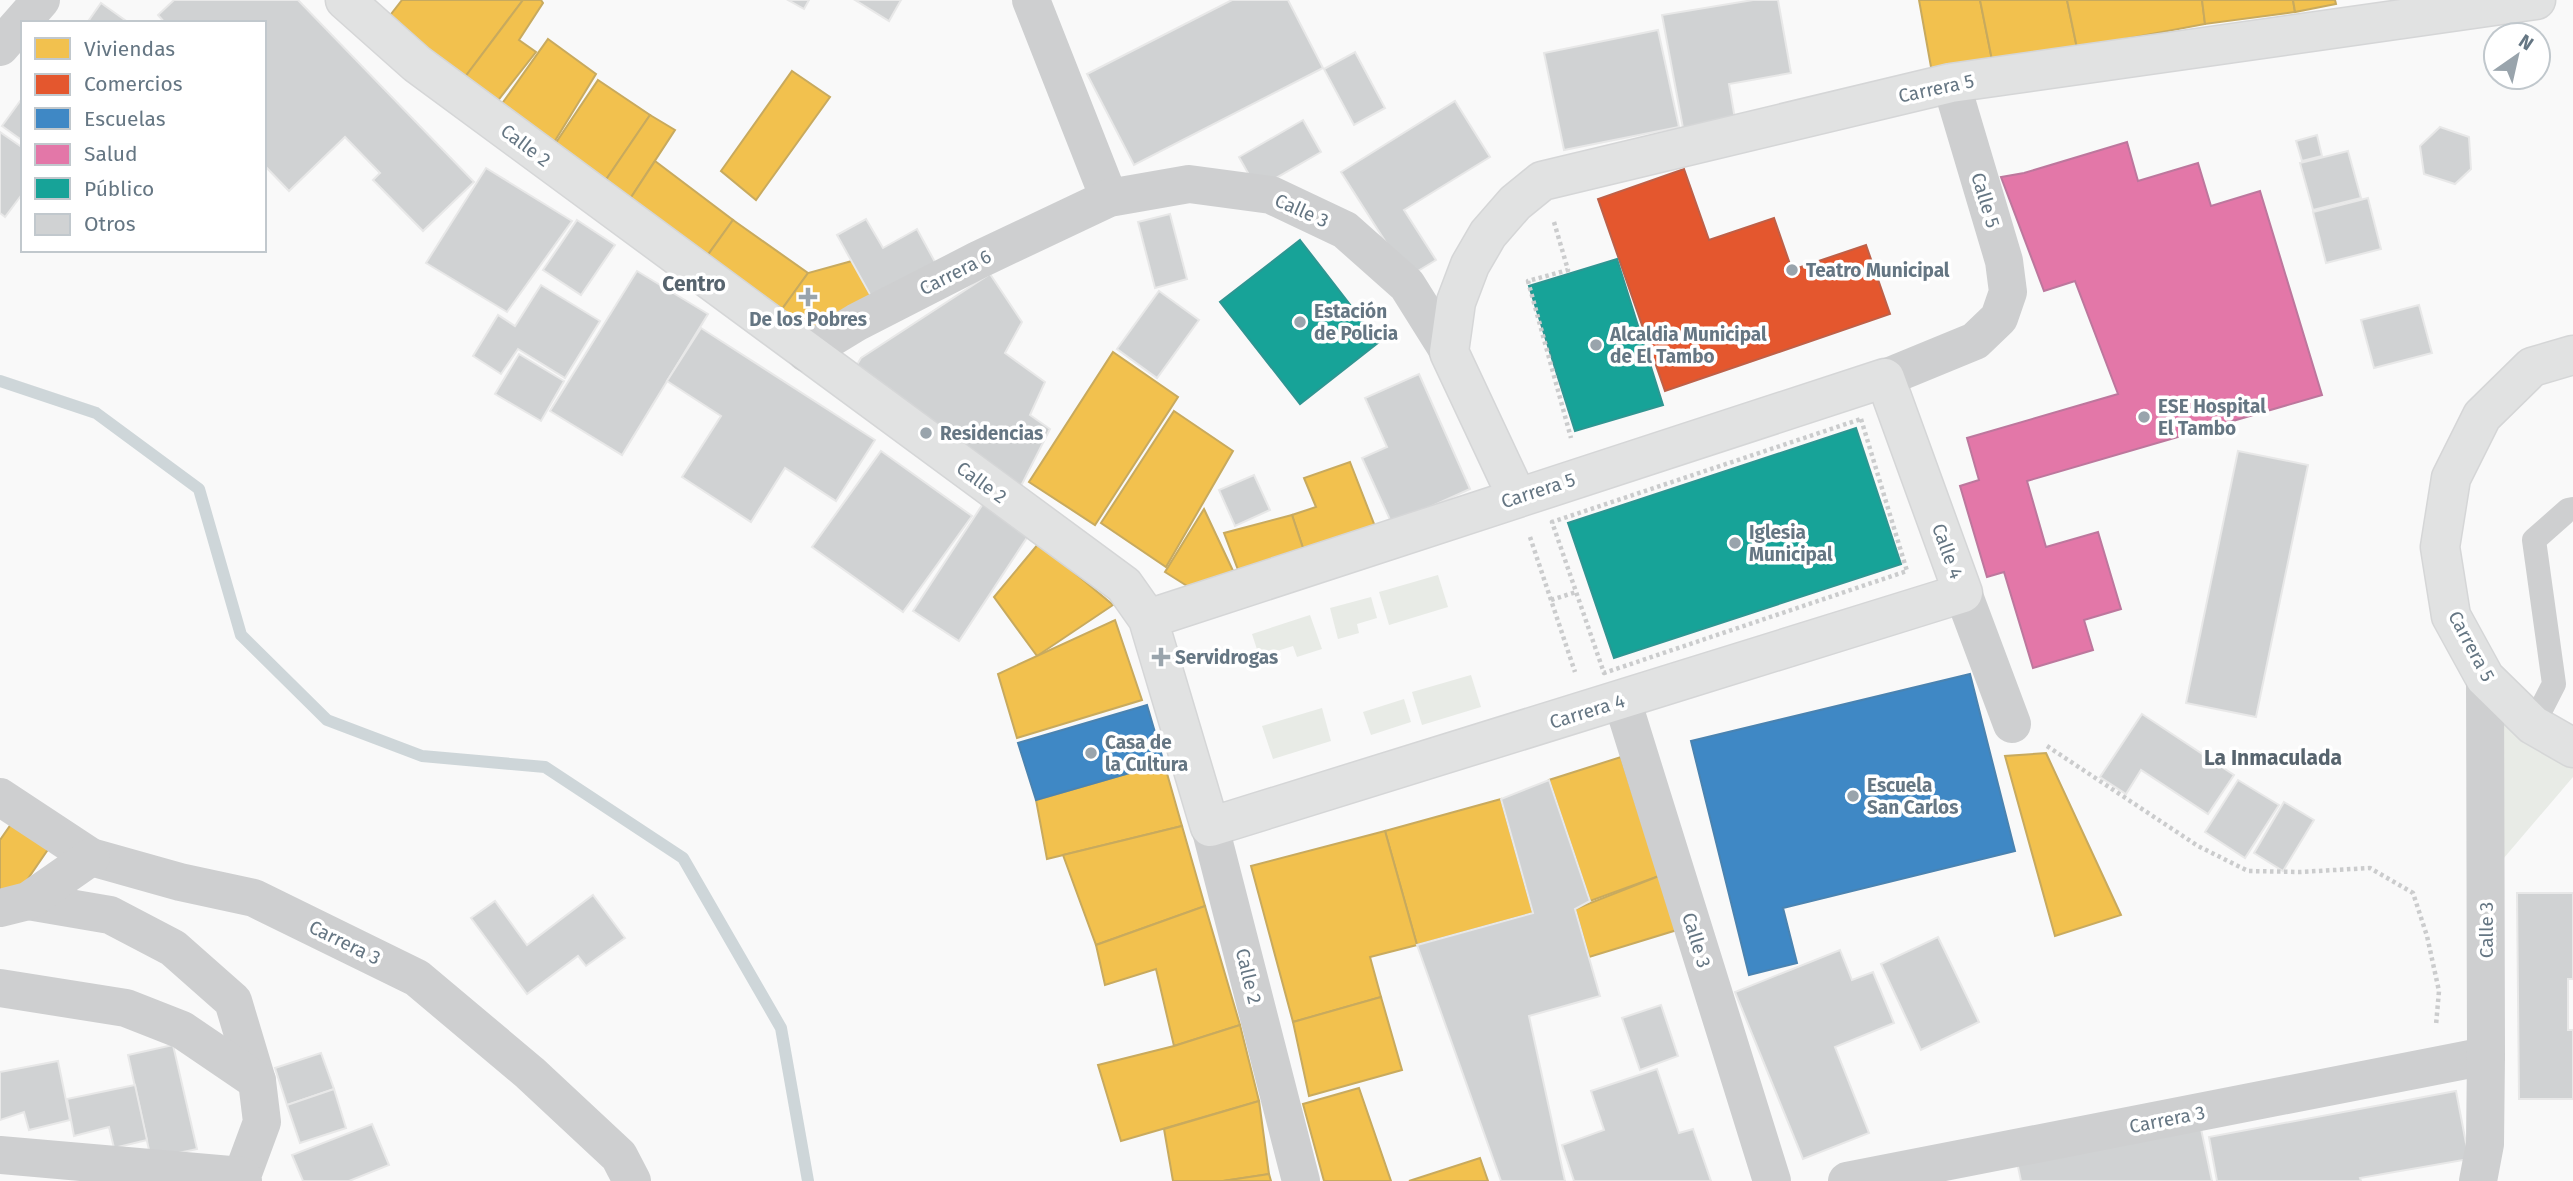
<svg xmlns="http://www.w3.org/2000/svg" width="2573" height="1181" viewBox="0 0 2573 1181" font-family="'Fira Sans',sans-serif">
<rect width="100%" height="100%" fill="#f9f9f9"/>
<g fill="#e8ebe6">
<polygon points="1438,575 1448,607 1389,625 1379,592"/>
<polygon points="1371,597 1377,618 1357,624 1359,633 1338,639 1330,608"/>
<polygon points="1310,615 1322,649 1297,657 1293,646 1274,652 1277,661 1262,665 1252,634"/>
<polygon points="1471,675 1481,707 1422,725 1412,692"/>
<polygon points="2499,695 2573,749 2573,777 2486,879"/>
<polygon points="1404,699 1411,722 1371,735 1363,712"/>
<polygon points="1322,708 1331,741 1273,759 1262,726"/>
</g>
<g fill="#f2c14e" stroke="#c8aa5e" stroke-width="2">
<polygon points="402,0 523,0 465,77 388,18"/>
<polygon points="523,0 541,0 543,3 519,40 536,52 496,103 465,77"/>
<polygon points="1919,0 1980,0 1993,65 1933,78"/>
<polygon points="1980,0 2067,0 2077,48 1993,65"/>
<polygon points="2067,0 2202,0 2205,24 2077,48"/>
<polygon points="2202,0 2293,0 2295,12 2205,24"/>
<polygon points="2293,0 2335,0 2336,4 2295,12"/>
<polygon points="548,39 596,74 553,144 501,105"/>
<polygon points="792,71 830,97 756,200 721,171"/>
<polygon points="598,80 650,115 601,187 551,150"/>
<polygon points="650,115 675,130 626,205 601,187"/>
<polygon points="655,161 733,220 702,263 626,205"/>
<polygon points="733,220 808,273 777,316 702,263"/>
<polygon points="852,261 872,298 806,336 777,316 808,273"/>
<polygon points="1113,352 1178,397 1095,525 1029,482"/>
<polygon points="1174,411 1233,451 1166,567 1101,523"/>
<polygon points="1350,462 1376,529 1306,557 1292,515 1316,507 1304,478"/>
<polygon points="1204,509 1235,575 1195,591 1165,572"/>
<polygon points="1292,515 1306,557 1240,575 1224,533"/>
<polygon points="1039,543 1113,605 1037,656 994,597"/>
<polygon points="1115,620 1142,700 1017,738 998,674"/>
<polygon points="2046,753 2121,915 2055,936 2005,756"/>
<polygon points="1621,757 1659,876 1590,901 1549,780"/>
<polygon points="1164,763 1182,826 1047,859 1036,800"/>
<polygon points="1501,799 1533,913 1417,945 1385,831"/>
<polygon points="14,820 51,845 12,902 0,894 0,840"/>
<polygon points="1182,826 1205,906 1096,945 1063,855"/>
<polygon points="1385,831 1417,945 1370,957 1381,997 1293,1022 1251,866"/>
<polygon points="1659,876 1677,930 1589,957 1575,909"/>
<polygon points="1205,906 1240,1025 1174,1046 1156,969 1105,985 1096,945"/>
<polygon points="1381,997 1402,1070 1309,1096 1293,1022"/>
<polygon points="1240,1025 1259,1101 1121,1141 1098,1065 1174,1046"/>
<polygon points="1359,1088 1391,1181 1324,1181 1303,1104"/>
<polygon points="1259,1101 1269,1174 1223,1181 1173,1181 1164,1129"/>
<polygon points="1480,1158 1488,1181 1409,1181"/>
<polygon points="1269,1174 1271,1181 1223,1181"/>
</g>
<polygon fill="#e4572e" stroke="#be6048" stroke-width="2" points="1684,169 1709,240 1774,218 1792,270 1866,245 1890,314 1665,391 1598,199"/>
<g fill="#3f88c5" stroke="#4a83b1" stroke-width="2">
<polygon points="1970,674 2015,851 1783,908 1797,963 1749,975 1691,741"/>
<polygon points="1147,705 1164,763 1036,800 1018,743"/>
</g>
<polygon fill="#e377a8" stroke="#bd779d" stroke-width="2" points="2127,142 2138,181 2198,163 2211,206 2260,191 2322,395 2027,481 2046,547 2098,532 2121,609 2084,620 2093,650 2033,668 2004,572 1987,577 1960,486 1979,480 1967,438 2118,394 2075,281 2044,291 2001,177 2024,173"/>
<g fill="#17a398" stroke="#2e9692" stroke-width="2">
<polygon points="1300,240 1379,342 1300,404 1220,302"/>
<polygon points="1617,259 1663,405 1575,431 1529,286"/>
<polygon points="1856,428 1901,564 1614,658 1568,523"/>
</g>
<g fill="none" stroke-linecap="round" stroke-linejoin="round">
<polyline stroke="#ced6d9" stroke-width="12" points="0,381 96,413 199,489 241,635 327,720 422,756 545,767 683,858 781,1028 808,1181"/>
</g>
<g fill="#d0d2d3" stroke="#e8e8e8" stroke-width="2">
<polygon points="174,0 298,0 474,182 423,231 373,180 380,173 345,137 289,191 264,165 264,23 165,23 158,15"/>
<polygon points="788,0 809,0 804,9"/>
<polygon points="855,0 901,0 889,21"/>
<polygon points="1232,0 1288,0 1323,68 1134,165 1087,74"/>
<polygon points="1753,0 1778,0 1791,73 1729,84 1735,119 1683,128 1662,15"/>
<polygon points="101,3 129,23 87,23"/>
<polygon points="1658,30 1679,127 1564,150 1544,53"/>
<polygon points="1355,52 1385,108 1354,125 1324,69"/>
<polygon points="23,97 23,141 2,126"/>
<polygon points="1455,101 1490,157 1404,210 1436,260 1408,277 1341,172"/>
<polygon points="1303,120 1321,152 1257,189 1239,157"/>
<polygon points="2440,127 2469,137 2471,169 2455,184 2424,174 2420,146"/>
<polygon points="0,132 23,148 23,193 5,217 0,213"/>
<polygon points="2317,135 2322,156 2302,161 2296,141"/>
<polygon points="2348,151 2361,198 2313,210 2300,163"/>
<polygon points="486,168 572,221 507,312 426,263"/>
<polygon points="2368,198 2381,249 2326,263 2313,212"/>
<polygon points="1170,214 1187,279 1155,288 1138,222"/>
<polygon points="866,219 883,248 917,229 936,264 872,298 837,235"/>
<polygon points="577,220 615,245 581,295 543,270"/>
<polygon points="637,271 708,314 622,455 550,411"/>
<polygon points="990,274 1022,322 1005,353 1045,382 1030,415 1050,429 1020,488 855,368 861,358"/>
<polygon points="541,285 600,321 565,378 518,349 501,374 473,356 498,315 515,326"/>
<polygon points="1159,291 1199,320 1157,378 1117,349"/>
<polygon points="2419,305 2432,353 2374,368 2361,320"/>
<polygon points="701,328 875,440 836,501 785,468 751,522 682,477 721,416 667,381"/>
<polygon points="519,354 564,381 541,421 495,394"/>
<polygon points="1419,374 1470,489 1392,524 1362,458 1387,447 1365,398"/>
<polygon points="881,451 972,516 903,612 812,547"/>
<polygon points="2238,451 2308,465 2256,717 2186,703"/>
<polygon points="1254,475 1270,510 1235,526 1219,490"/>
<polygon points="988,496 1034,527 959,641 913,611"/>
<polygon points="2142,714 2234,775 2208,814 2141,770 2126,794 2100,777"/>
<polygon points="1549,780 1590,901 1575,909 1600,996 1529,1016 1565,1181 1501,1181 1417,945 1533,913 1501,799"/>
<polygon points="2238,780 2279,805 2245,858 2205,832"/>
<polygon points="2284,802 2314,820 2283,871 2254,853"/>
<polygon points="2517,893 2573,893 2573,979 2568,979 2568,1030 2573,1030 2573,1099 2519,1099"/>
<polygon points="593,895 625,938 586,966 578,956 527,994 471,918 495,901 527,945"/>
<polygon points="1938,937 1979,1022 1921,1050 1881,964"/>
<polygon points="1840,950 1852,980 1873,972 1894,1023 1835,1047 1869,1133 1803,1159 1735,992"/>
<polygon points="1661,1005 1678,1056 1640,1070 1622,1018"/>
<polygon points="173,1045 197,1149 151,1159 128,1055"/>
<polygon points="321,1053 334,1089 287,1105 275,1068"/>
<polygon points="58,1061 70,1120 29,1130 24,1112 0,1120 0,1072"/>
<polygon points="1657,1069 1679,1133 1693,1129 1711,1181 1574,1181 1562,1145 1604,1130 1591,1091"/>
<polygon points="135,1085 147,1140 114,1148 109,1127 74,1136 67,1099"/>
<polygon points="334,1089 346,1128 300,1143 287,1105"/>
<polygon points="2456,1091 2469,1159 2360,1178 2361,1181 2217,1181 2209,1137"/>
<polygon points="372,1124 389,1165 349,1181 303,1181 292,1155"/>
<polygon points="2200,1124 2212,1181 2021,1181 2017,1162"/>
</g>
<g fill="none" stroke-linecap="round" stroke-linejoin="round">
<g stroke="#d5d6d7" stroke-width="41">
<g id="secondary">
<polyline points="345,0 417,64 1124,585 1148,619 1210,827 1963,593 1885,378 1148,619"/>
<polyline points="2573,355 2532,367 2482,416 2451,478 2440,547 2451,616 2485,678 2533,725 2573,748"/>
<polyline points="1517,497 1449,352 1456,302 1470,265 1488,234 1515,203 1542,181 1951,83 2536,0"/>
</g>
</g>
<g stroke="#cbcccd" stroke-width="4.5" stroke-dasharray="3.5 3.5" stroke-linecap="butt">
<polyline points="1554,222 1568,270 1528,281 1571,438"/>
<polygon points="1861,419 1907,571 1604,673 1552,522"/>
<polyline points="1530,537 1575,672"/>
<polyline points="1551,600 1576,592"/>
<polyline points="2047,746 2198,846 2248,871 2300,872 2370,868 2413,893 2427,936 2439,991 2436,1025"/>
</g>
<polyline stroke="#cecfd0" stroke-width="24" points="2533,725 2554,684 2534,540 2568,510 2573,509"/>
<g stroke="#cecfd0" stroke-width="38">
<polyline points="1031,0 1109,198"/>
<polyline points="0,47 41,0"/>
<polyline points="806,353 857,322 978,260 1109,198 1189,184 1271,195 1345,230 1407,285 1449,352"/>
<polyline points="1885,378 1975,341 1999,318 2008,292 2004,261 1951,83"/>
<polyline points="1963,593 2012,724"/>
<polyline points="1622,700 1772,1181"/>
<polyline points="0,797 91,857 180,882 254,898 417,978 530,1073 619,1156 632,1181"/>
<polyline points="1210,827 1301,1181"/>
<polyline points="28,901 110,915 173,948 233,1001 257,1081"/>
<polyline points="0,908 28,901 91,857"/>
<polyline points="0,988 126,1008 182,1030 257,1081 262,1122 242,1176 243,1181"/>
<polyline points="0,1155 242,1176"/>
<polyline points="1847,1181 2486,1056"/>
<polyline points="2478,1181 2485,1144 2486,1056 2485,678"/>
</g>
<use href="#secondary" stroke="#e1e2e2" stroke-width="38"/>
</g>
<g fill="#99a4ac" stroke="#fff" stroke-width="2.5">
<circle cx="1792" cy="270" r="7"/>
<path d="M804.5 286.5h7v7h7v7h-7v7h-7v-7h-7v-7h7z"/>
<circle cx="1300" cy="322" r="7"/>
<circle cx="1596" cy="345" r="7"/>
<circle cx="2144" cy="417" r="7"/>
<circle cx="926" cy="433" r="7"/>
<circle cx="1735" cy="543" r="7"/>
<path d="M1157.5 646.5h7v7h7v7h-7v7h-7v-7h-7v-7h7z"/>
<circle cx="1091" cy="753" r="7"/>
<circle cx="1853" cy="796" r="7"/>
</g>
<g text-anchor="middle" stroke-width="7" stroke-linejoin="round" paint-order="stroke">
<g font-size="19" fill="#657683" stroke="#fff">
<text transform="translate(1936 88) rotate(-12)" y="7">Carrera 5</text>
<text transform="translate(526 145) rotate(37)" y="7">Calle 2</text>
<text transform="translate(1986 200) rotate(73)" y="7">Calle 5</text>
<text transform="translate(1302 210) rotate(24)" y="7">Calle 3</text>
<text transform="translate(955 272) rotate(-27)" y="7">Carrera 6</text>
<text transform="translate(982 482) rotate(36)" y="7">Calle 2</text>
<text transform="translate(1538 490) rotate(-18)" y="7">Carrera 5</text>
<text transform="translate(1948 551) rotate(70)" y="7">Calle 4</text>
<text transform="translate(2472 646) rotate(62)" y="7">Carrera 5</text>
<text transform="translate(1587 711) rotate(-17)" y="7">Carrera 4</text>
<text transform="translate(2486 930) rotate(-90)" y="7">Calle 3</text>
<text transform="translate(1697 940) rotate(73)" y="7">Calle 3</text>
<text transform="translate(345 942) rotate(26)" y="7">Carrera 3</text>
<text transform="translate(1249 976) rotate(76)" y="7">Calle 2</text>
<text transform="translate(2167 1119) rotate(-11)" y="7">Carrera 3</text>
</g>
<g font-size="19" font-weight="bold" fill="#657683" stroke="#fff" text-anchor="start">
<text x="1806" y="277">Teatro Municipal</text>
<text x="1314" y="318">Estación<tspan x="1314" dy="22">de Policia</tspan></text>
<text x="808" y="326" text-anchor="middle">De los Pobres</text>
<text x="1610" y="341">Alcaldia Municipal<tspan x="1610" dy="22">de El Tambo</tspan></text>
<text x="2158" y="413">ESE Hospital<tspan x="2158" dy="22">El Tambo</tspan></text>
<text x="940" y="440">Residencias</text>
<text x="1749" y="539">Iglesia<tspan x="1749" dy="22">Municipal</tspan></text>
<text x="1175" y="664">Servidrogas</text>
<text x="1105" y="749">Casa de<tspan x="1105" dy="22">la Cultura</tspan></text>
<text x="1867" y="792">Escuela<tspan x="1867" dy="22">San Carlos</tspan></text>
</g>
<g font-size="21" font-weight="bold" fill="#57646e" stroke="#fff">
<text x="694" y="291">Centro</text>
<text x="2273" y="765">La Inmaculada</text>
</g>
</g>
<rect x="21" y="21" width="245" height="231" fill="#ffffff" stroke="#c1c8cd" stroke-width="2"/>
<rect x="35" y="38" width="35" height="21" fill="#f2c14e" stroke="#c1c8cd" stroke-width="2"/>
<text x="84" y="56" font-size="21" fill="#657683">Viviendas</text>
<rect x="35" y="74" width="35" height="21" fill="#e4572e" stroke="#c1c8cd" stroke-width="2"/>
<text x="84" y="91" font-size="21" fill="#657683">Comercios</text>
<rect x="35" y="108" width="35" height="21" fill="#3f88c5" stroke="#c1c8cd" stroke-width="2"/>
<text x="84" y="126" font-size="21" fill="#657683">Escuelas</text>
<rect x="35" y="144" width="35" height="21" fill="#e377a8" stroke="#c1c8cd" stroke-width="2"/>
<text x="84" y="161" font-size="21" fill="#657683">Salud</text>
<rect x="35" y="178" width="35" height="21" fill="#17a398" stroke="#c1c8cd" stroke-width="2"/>
<text x="84" y="196" font-size="21" fill="#657683">Público</text>
<rect x="35" y="214" width="35" height="21" fill="#d0d2d3" stroke="#c1c8cd" stroke-width="2"/>
<text x="84" y="231" font-size="21" fill="#657683">Otros</text>
<g transform="translate(2517 56) rotate(34)"><circle r="33" fill="#ffffff" stroke="#c1c8cd" stroke-width="2"/>
<path d="M0-5L12 26L0 18L-12 26Z" fill="#99a4ac"/>
<text y="-10" font-size="19" font-weight="bold" text-anchor="middle" fill="#657683">N</text>
</g>
</svg>
